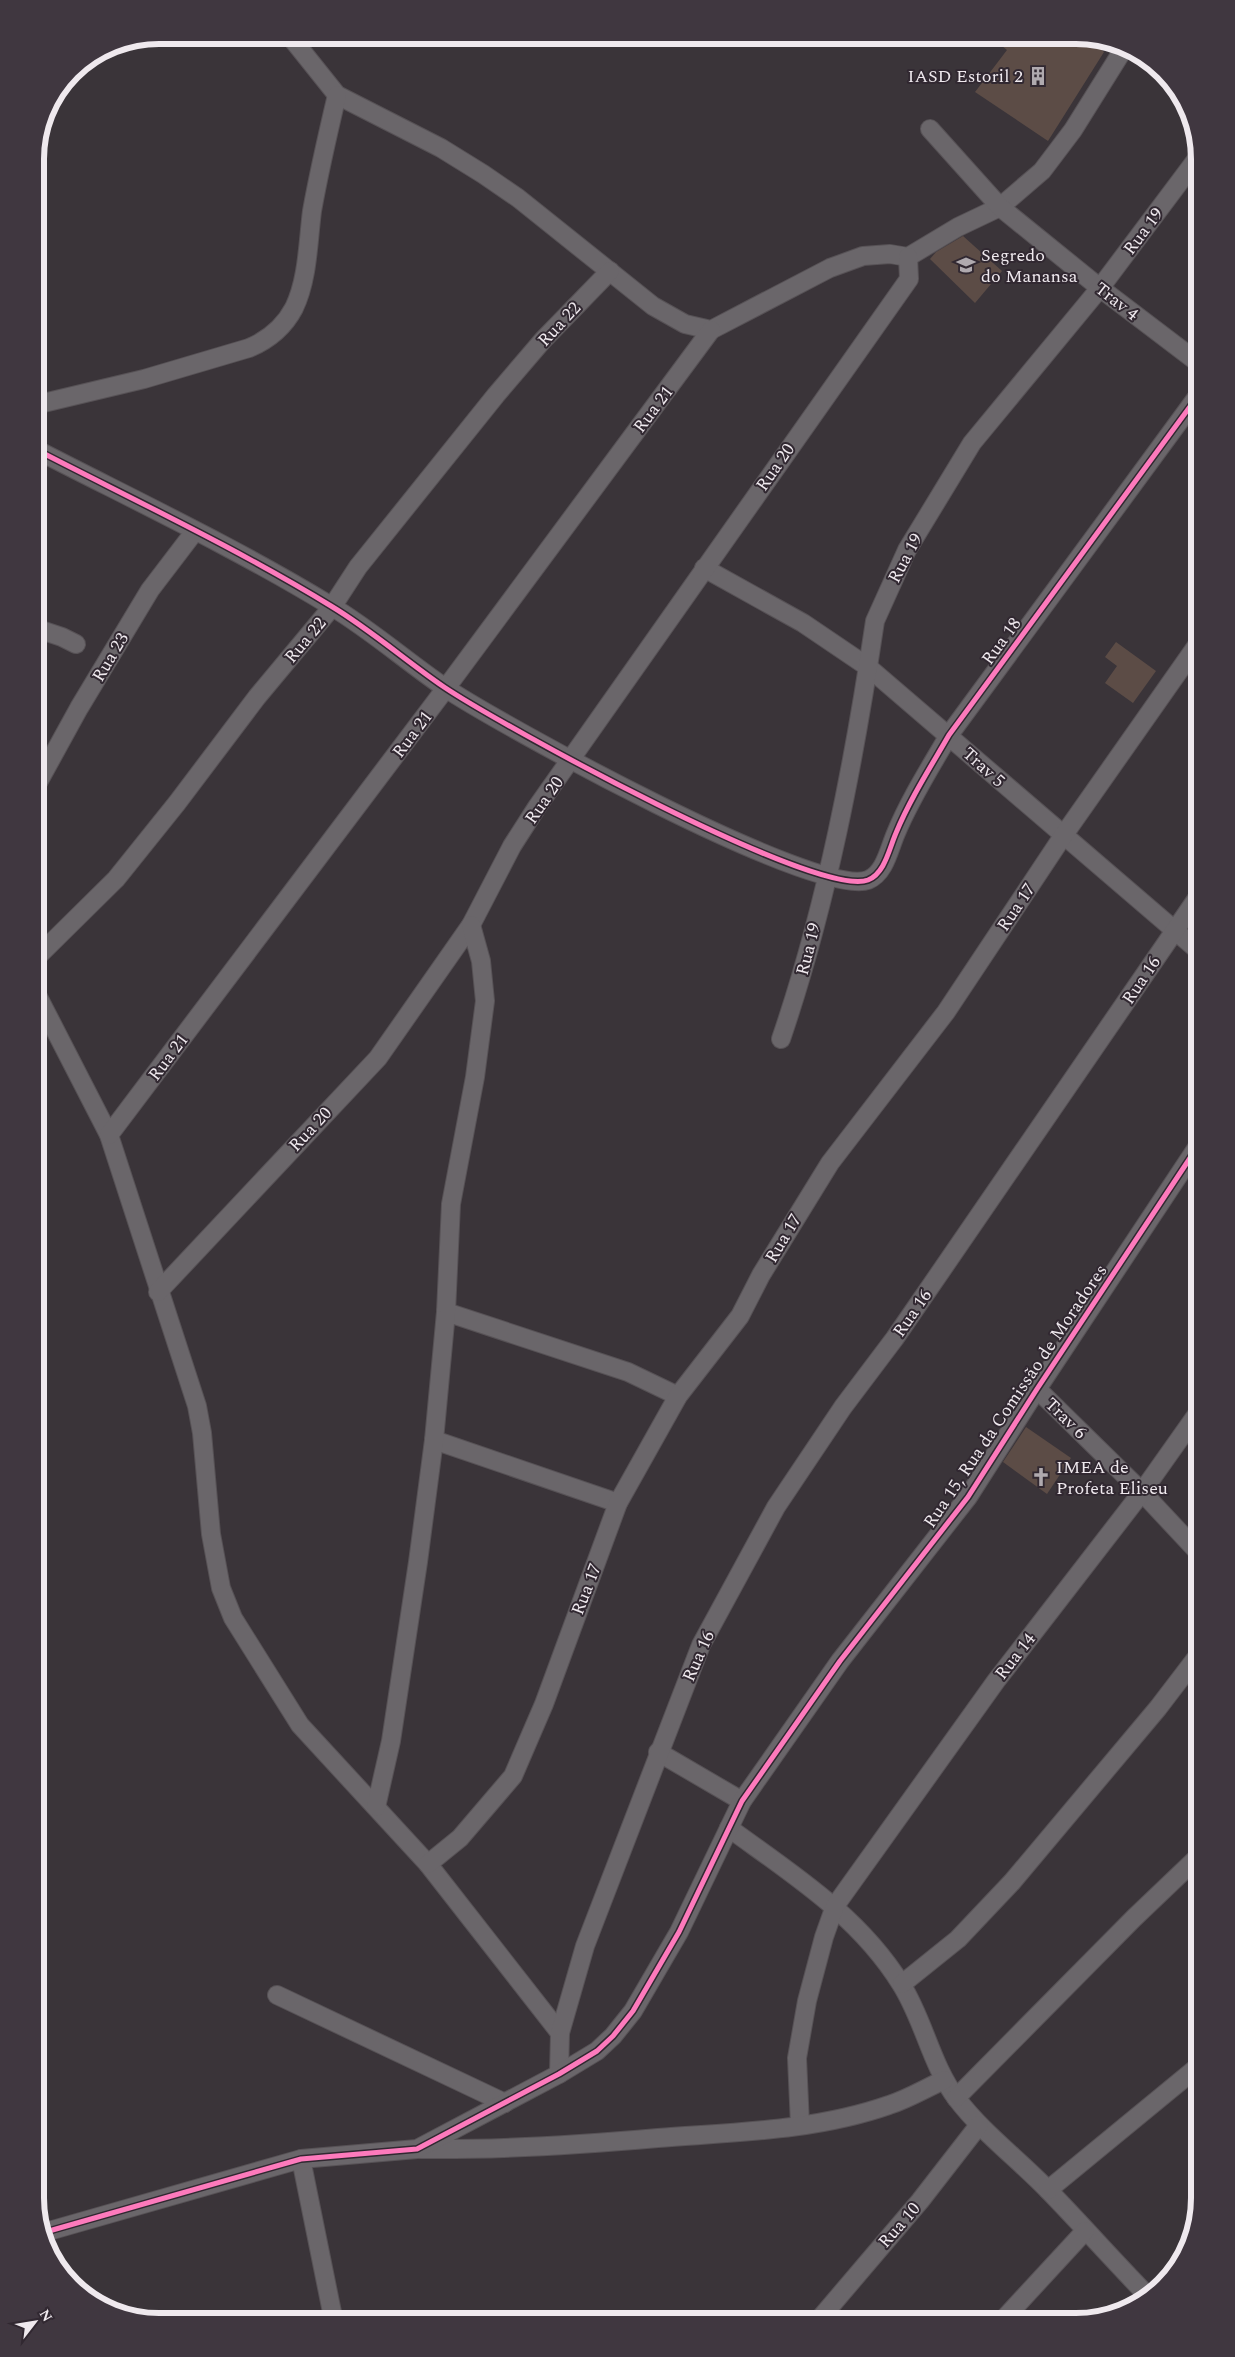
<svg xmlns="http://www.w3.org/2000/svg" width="1235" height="2357" viewBox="0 0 1235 2357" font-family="Spectral,serif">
<rect width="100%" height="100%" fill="#3a3439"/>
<g fill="#5c4c46">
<polygon points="988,35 1085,35 1104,52 1048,141 975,92 1007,50"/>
<polygon points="963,236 1002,271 975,303 930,259 936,252"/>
<polygon points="1116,642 1156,671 1133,703 1105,683 1117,666 1105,657"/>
<polygon points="1026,1427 1071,1458 1047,1494 1003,1462"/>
</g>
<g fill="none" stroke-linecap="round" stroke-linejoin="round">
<g stroke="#575256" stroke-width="20">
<g id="street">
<polyline points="289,35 337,95 441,148 483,174 518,198 653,306 685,324 711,330 830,268 863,256 890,254 908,257 958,227 1000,207 1042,171 1073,130 1123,50"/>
<polyline points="930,129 1000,207 1100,288 1200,364"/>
<path d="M35 405 144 379 249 348C268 340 284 327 294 308 308 279 308 242 312 211 319 172 328 133 337 95"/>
<path d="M35 449C134 500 236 548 331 606 371 630 406 661 444 687 499 724 817 899 868 880 885 873 889 849 896 833 910 799 930 768 949 735L1200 393"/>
<polyline points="704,568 803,623 868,667 1200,952"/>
<polyline points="35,628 62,637 76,644"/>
<polyline points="35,788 79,708 150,590 195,531"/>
<polyline points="35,959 116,879 177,803 257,697 332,607 358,567 496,395 543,340 610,271"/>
<polyline points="35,991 109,1135 197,1406 202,1433 211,1534 221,1588 233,1618 300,1725 428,1864 560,2033"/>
<path d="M781 1039C827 904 854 762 875 621L907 550 972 443 1100 288 1199 156"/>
<polyline points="109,1135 446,688 711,330"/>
<polyline points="158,1292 378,1058 471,925 512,846 537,807 909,279 908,257"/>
<polyline points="446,1312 628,1372 678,1396"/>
<polyline points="1037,1389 1142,1492 1200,1554"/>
<polyline points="434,1440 618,1503"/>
<polyline points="658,1752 742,1801"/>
<polyline points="376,1807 391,1741 418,1562 434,1440 446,1312 451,1204 475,1077 485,1001 481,961 471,925"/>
<path d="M729 1828C792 1874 859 1916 901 1984 924 2020 931 2065 957 2099 983 2133 1018 2159 1048 2190 1081 2224 1113 2260 1146 2294"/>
<polyline points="428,1864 460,1838 513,1776 544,1704 618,1503 678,1396 740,1316 761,1275 830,1163 946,1012 1063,836 1200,641"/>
<polyline points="902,1984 958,1939 1012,1882 1158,1708 1200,1653"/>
<polyline points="277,1995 505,2103"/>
<polyline points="559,2074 560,2033 585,1946 701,1645 776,1507 843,1407 895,1338 1200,894"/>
<polyline points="956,2098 1134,1918 1200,1855"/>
<polyline points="800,2125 797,2058 807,2001 824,1937 835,1906 996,1681 1142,1492 1200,1410"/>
<path d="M420 2149C500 2150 578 2145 658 2138 735 2132 815 2131 889 2105 908 2099 926 2088 944 2080"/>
<polyline points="301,2159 334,2322"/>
<polyline points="1048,2190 1200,2065"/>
<polyline points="42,2233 301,2159 417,2149 559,2074 597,2051 613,2036 633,2011 679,1932 742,1801 840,1661 968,1497 1037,1389 1200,1143"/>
<polyline points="817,2322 920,2201 979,2125"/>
<polyline points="1001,2322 1085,2231"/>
</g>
</g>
<use href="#street" stroke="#6a666a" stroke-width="18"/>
<g stroke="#312831" stroke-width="8">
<g id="cycleway">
<path d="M35 449C134 500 236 548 331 606 371 630 406 661 444 687 499 724 817 899 868 880 885 873 889 849 896 833 910 799 930 768 949 735L1200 393"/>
<polyline points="42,2233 301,2159 417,2149 559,2074 597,2051 613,2036 633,2011 679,1932 742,1801 840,1661 968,1497 1037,1389 1200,1143"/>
</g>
</g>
<use href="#cycleway" stroke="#fd7abc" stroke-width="5"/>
</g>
<defs>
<g id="building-bare" transform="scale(1.5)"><path d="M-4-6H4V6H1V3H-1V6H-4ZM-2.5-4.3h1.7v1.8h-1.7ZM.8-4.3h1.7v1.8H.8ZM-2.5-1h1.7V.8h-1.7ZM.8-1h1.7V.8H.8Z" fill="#b0aaaf" stroke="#312831" stroke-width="2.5" paint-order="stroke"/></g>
<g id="school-bare" transform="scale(1.5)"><path d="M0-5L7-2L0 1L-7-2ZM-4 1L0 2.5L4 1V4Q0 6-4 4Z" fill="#b0aaaf" stroke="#312831" stroke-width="2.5" paint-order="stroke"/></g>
<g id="church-bare" transform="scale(1.5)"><path d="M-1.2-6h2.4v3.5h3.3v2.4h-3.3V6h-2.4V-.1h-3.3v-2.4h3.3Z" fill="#b0aaaf" stroke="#312831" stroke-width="2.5" paint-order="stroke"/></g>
</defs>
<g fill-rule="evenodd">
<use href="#building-bare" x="1038" y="76"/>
<use href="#school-bare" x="966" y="265"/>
<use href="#church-bare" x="1041" y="1477"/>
</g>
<g text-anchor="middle" stroke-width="4" stroke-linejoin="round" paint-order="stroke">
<g font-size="18" fill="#efe9ee" stroke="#312831" text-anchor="start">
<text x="1023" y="82" text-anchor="end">IASD Estoril 2</text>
<text x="981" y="261">Segredo<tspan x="981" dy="21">do Manansa</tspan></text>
<text x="1056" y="1473">IMEA de<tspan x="1056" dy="21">Profeta Eliseu</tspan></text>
</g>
<g font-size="18" fill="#efe9ee" stroke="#312831">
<text transform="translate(1143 231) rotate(-53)" y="6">Rua 19</text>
<text transform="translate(1117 301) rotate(38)" y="6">Trav 4</text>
<text transform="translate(559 324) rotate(-47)" y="6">Rua 22</text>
<text transform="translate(653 409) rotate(-53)" y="6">Rua 21</text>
<text transform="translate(775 467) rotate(-55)" y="6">Rua 20</text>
<text transform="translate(905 558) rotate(-62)" y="6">Rua 19</text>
<text transform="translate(305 640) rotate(-50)" y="6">Rua 22</text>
<text transform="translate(1001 641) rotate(-54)" y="6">Rua 18</text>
<text transform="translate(110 657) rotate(-59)" y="6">Rua 23</text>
<text transform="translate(412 734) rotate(-53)" y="6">Rua 21</text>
<text transform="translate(984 767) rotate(42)" y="6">Trav 5</text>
<text transform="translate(544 800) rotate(-55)" y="6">Rua 20</text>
<text transform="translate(1016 907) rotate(-56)" y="6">Rua 17</text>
<text transform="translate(808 949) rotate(-76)" y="6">Rua 19</text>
<text transform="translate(1141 980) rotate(-56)" y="6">Rua 16</text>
<text transform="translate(168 1057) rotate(-53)" y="6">Rua 21</text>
<text transform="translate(310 1129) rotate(-47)" y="6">Rua 20</text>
<text transform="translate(783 1238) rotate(-59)" y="6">Rua 17</text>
<text transform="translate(912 1313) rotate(-55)" y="6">Rua 16</text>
<text transform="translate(1015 1396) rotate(-56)" y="6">Rua 15, Rua da Comissão de Moradores</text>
<text transform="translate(1066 1418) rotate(44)" y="6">Trav 6</text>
<text transform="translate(586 1589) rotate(-69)" y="6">Rua 17</text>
<text transform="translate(698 1656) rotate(-66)" y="6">Rua 16</text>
<text transform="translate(1015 1656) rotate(-52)" y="6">Rua 14</text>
<text transform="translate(899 2225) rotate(-49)" y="6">Rua 10</text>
</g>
</g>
<path d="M0 0H1235V2357H0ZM159 44H1076A115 115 0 0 1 1191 159V2198A115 115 0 0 1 1076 2313H159A115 115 0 0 1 44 2198V159A115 115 0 0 1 159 44Z" fill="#403740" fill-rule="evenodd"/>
<path fill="none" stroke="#efe9ee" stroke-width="6" d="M159 44H1076A115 115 0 0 1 1191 159V2198A115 115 0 0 1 1076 2313H159A115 115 0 0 1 44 2198V159A115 115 0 0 1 159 44Z"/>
<g transform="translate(35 2322) rotate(59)" stroke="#312831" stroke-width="4" paint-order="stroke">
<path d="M0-4L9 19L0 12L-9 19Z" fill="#efe9ee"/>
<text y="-8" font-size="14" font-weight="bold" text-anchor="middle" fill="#efe9ee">N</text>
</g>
</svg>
